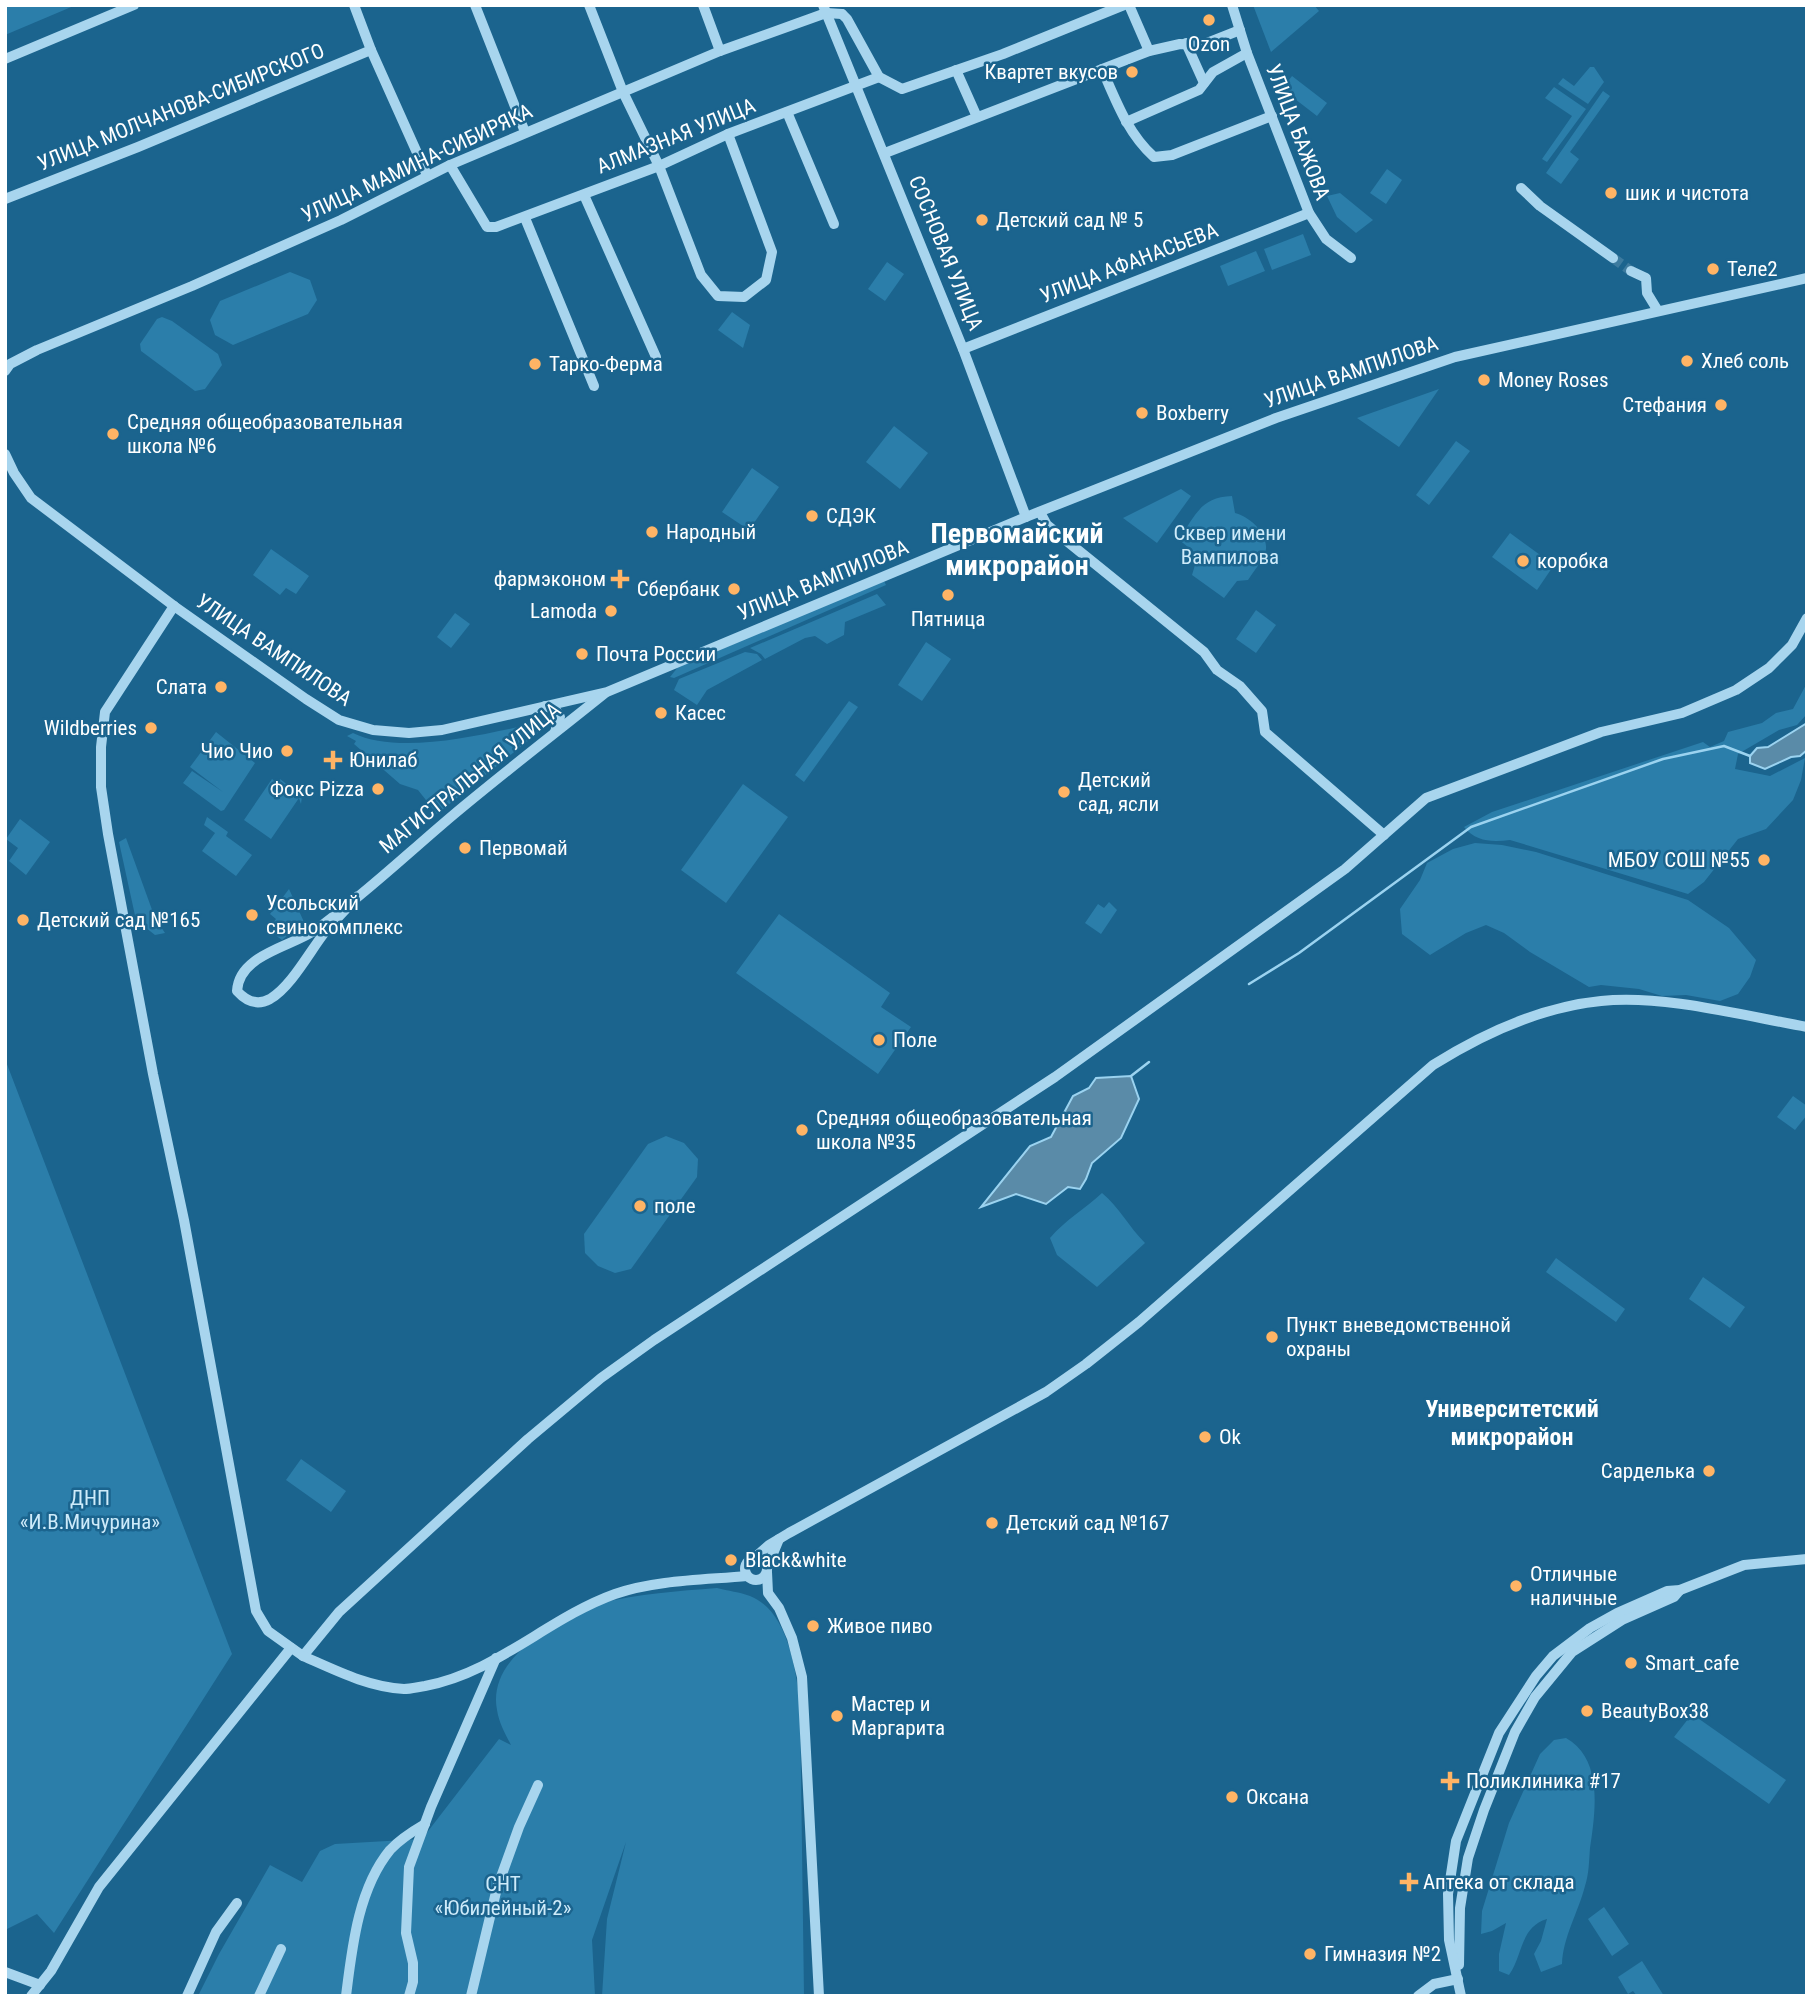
<svg xmlns="http://www.w3.org/2000/svg" width="1812" height="2001" viewBox="0 0 1812 2001" font-family="'Roboto Condensed',sans-serif">
<rect width="100%" height="100%" fill="#1b648e"/>
<g fill="#2b7eaa">
<polygon points="5,5 76,5 5,35"/>
<polygon points="1253,5 1314,5 1319,11 1271,52"/>
<polygon points="1590,67 1594,67 1604,82 1588,104 1558,84 1563,78 1574,86"/>
<polygon points="1292,76 1327,103 1317,116 1282,89"/>
<polygon points="1554,87 1586,109 1547,162 1542,159 1572,116 1545,98"/>
<polygon points="1603,91 1610,96 1570,152 1579,159 1561,184 1546,173"/>
<polygon points="1387,169 1402,180 1386,204 1370,193"/>
<polygon points="1340,193 1373,220 1356,233 1337,217 1327,196"/>
<polygon points="1303,234 1311,255 1272,270 1264,249"/>
<polygon points="1256,251 1265,271 1228,286 1220,266"/>
<polygon points="887,262 904,274 885,301 868,289"/>
<polygon points="290,272 310,280 317,300 308,314 233,345 215,335 210,320 220,301"/>
<polygon points="732,312 750,325 743,348 718,330"/>
<polygon points="162,317 172,321 218,354 222,365 205,389 195,391 141,351 140,344 157,319"/>
<polygon points="1439,389 1399,447 1357,418"/>
<polygon points="894,426 928,453 900,489 866,462"/>
<polygon points="1456,441 1470,451 1429,505 1416,495"/>
<polygon points="752,468 779,487 749,530 722,512"/>
<polygon points="1181,489 1191,496 1157,543 1123,518"/>
<path d="M1232 496 1235 513C1251 517 1273 537 1264 556 1260 564 1253 572 1248 580L1237 581 1224 598 1192 575 1198 555 1178 539C1196 517 1199 497 1232 496Z"/>
<polygon points="1510,533 1554,565 1537,590 1492,557"/>
<polygon points="271,549 309,576 296,594 286,588 280,595 253,575"/>
<polygon points="884,581 886,585 674,678 670,677 678,667"/>
<polygon points="877,594 886,605 845,622 844,635 827,644 815,636 805,638 765,659 761,654 750,648"/>
<polygon points="1256,610 1276,625 1256,653 1236,639"/>
<polygon points="455,613 470,624 451,648 437,637"/>
<polygon points="926,642 951,659 922,701 898,685"/>
<polygon points="745,652 757,654 762,660 707,690 697,705 674,690 679,679"/>
<path d="M1807 683V714L1797 725 1779 730 1738 754 1735 769 1770 776 1805 758 1801 780 1793 800 1766 829 1738 839 1704 882 1688 894 1510 840C1492 842 1476 842 1464 827L1492 812 1703 742 1710 747 1724 741 1728 732 1762 723 1776 713 1793 709Z"/>
<polygon points="849,701 858,707 804,782 795,775"/>
<path d="M545 721 544 728 437 814 418 790 400 784 354 744 356 741 347 736 353 733C402 757 493 732 545 721Z"/>
<polygon points="216,732 255,763 224,810 221,811 183,783 192,771 223,792 190,767"/>
<polygon points="272,779 299,797 278,781 280,779 302,796 301,804 299,798 271,839 244,820"/>
<polygon points="743,784 788,817 726,903 681,870"/>
<polygon points="207,817 228,832 226,836 252,855 236,876 202,851 215,833 204,825"/>
<polygon points="20,819 50,842 26,875 9,861 18,848 6,839"/>
<polygon points="126,838 155,918 165,933 155,935 136,920 119,842"/>
<polygon points="1475,843 1502,845 1536,852 1688,900 1729,928 1756,960 1750,977 1738,994 1720,1001 1686,995 1662,996 1639,989 1601,985 1589,987 1530,952 1504,933 1486,925 1466,933 1430,955 1402,934 1400,909 1420,880 1427,863 1453,849"/>
<polygon points="289,889 304,922 282,940 268,930 276,919 270,914"/>
<polygon points="1109,902 1117,910 1101,934 1085,923 1098,904 1104,908"/>
<polygon points="779,914 890,993 881,1007 911,1027 878,1074 736,973"/>
<polygon points="5,1059 232,1654 54,1933 37,1914 5,1930"/>
<polygon points="1793,1096 1807,1106 1807,1115 1795,1130 1777,1117"/>
<polygon points="666,1136 684,1143 698,1159 697,1177 631,1269 615,1273 598,1266 585,1253 584,1234 648,1144"/>
<path d="M1102 1193C1119 1207 1129 1227 1145 1243L1097 1287 1057 1255 1050 1238C1065 1220 1085 1209 1102 1193Z"/>
<polygon points="1556,1258 1625,1309 1616,1322 1546,1272"/>
<polygon points="1703,1277 1745,1307 1730,1328 1689,1299"/>
<polygon points="301,1459 346,1491 331,1512 286,1480"/>
<path d="M717 1588C728 1591 740 1592 750 1596 788 1611 795 1668 800 1702L804 1996H602L607 1919 626 1842 592 1940 595 1996H198L219 1954 270 1865 302 1882 320 1851 335 1844 422 1839 499 1739 511 1745C505 1733 499 1723 497 1710 489 1669 530 1638 562 1622 574 1616 587 1606 600 1603 639 1594 678 1591 717 1588Z"/>
<polygon points="1692,1714 1786,1780 1769,1804 1674,1737"/>
<path d="M1566 1738C1604 1759 1595 1814 1590 1848 1589 1861 1589 1874 1585 1886 1578 1913 1563 1937 1562 1964L1541 1972 1534 1954 1541 1941 1547 1919C1520 1927 1523 1955 1509 1975L1499 1971V1954L1506 1923 1492 1931 1481 1934 1482 1911 1509 1823 1540 1754 1554 1740Z"/>
<polygon points="1604,1907 1629,1944 1612,1956 1588,1919"/>
<polygon points="1642,1961 1664,1996 1637,1996 1633,1991 1628,1994 1618,1977"/>
</g>
<g fill="#5a8ba8" stroke="#9bd3f0" stroke-width="2">
<polygon points="1807,723 1807,750 1800,756 1791,757 1765,769 1750,763 1750,756 1757,748 1768,747"/>
<polygon points="1131,1076 1139,1099 1121,1138 1092,1163 1086,1179 1080,1189 1068,1187 1046,1204 1016,1194 981,1207 1030,1146 1051,1137 1073,1096 1089,1088 1096,1078"/>
</g>
<g fill="none" stroke-linecap="round" stroke-linejoin="round">
<g stroke="#9bd3f0" stroke-width="2.5">
<polyline points="1249,984 1299,953 1471,827 1663,759 1724,746 1750,756"/>
<polyline points="1131,1076 1149,1062"/>
</g>
<polyline stroke="#3d7b9f" stroke-width="10" stroke-dasharray="10 5" stroke-linecap="butt" points="1613,258 1631,271"/>
<g stroke="#a8d5ee" stroke-width="10">
<polyline points="354,5 371,50 427,175"/>
<polyline points="475,5 525,132"/>
<polyline points="589,5 623,92 659,166 701,275 718,296 744,297 766,280 772,252 728,134"/>
<polyline points="703,5 720,51"/>
<polyline points="823,5 963,349 1026,517"/>
<polyline points="1129,5 1149,51"/>
<polyline points="1232,5 1247,53 1309,213 1326,239 1351,258"/>
<polyline points="842,14 847,19 879,77 902,89 1003,54 1124,5"/>
<polyline points="1186,43 1204,83"/>
<polyline points="5,59 134,5"/>
<path d="M1102 69C1116 101 1128 134 1154 157L1172 155 1272 116"/>
<polyline points="956,70 977,117"/>
<polyline points="787,112 834,224"/>
<polyline points="1126,122 1199,90 1213,72 1247,53"/>
<polyline points="885,153 1149,51 1180,44 1202,45 1240,30"/>
<polyline points="450,165 487,227 496,227 659,166 728,134 879,77"/>
<polyline points="1521,188 1540,206 1613,258"/>
<polyline points="584,195 656,357"/>
<polyline points="5,199 138,147 371,50"/>
<polyline points="525,218 594,386"/>
<polyline points="1631,271 1646,278 1647,293 1658,311"/>
<polyline points="963,349 1309,213"/>
<polyline points="5,371 10,364 37,350 192,286 341,220 450,165 720,51 826,13 842,14"/>
<polyline points="5,454 14,473 31,498 174,606 306,699 339,720 373,730 409,733 442,730 607,692 1026,517 1276,418 1455,357 1807,278"/>
<polyline points="1040,512 1047,525 1204,652 1217,670 1240,686 1262,711 1265,732 1384,835"/>
<polyline points="174,606 105,712 101,747 101,787 108,834 153,1074 184,1220 256,1611 268,1631 303,1656 339,1612 528,1439 601,1378 654,1340 1055,1077 1345,869 1426,798 1601,732 1682,713 1736,690 1769,668 1792,645 1807,618"/>
<polyline points="545,706 556,710 560,717 555,732"/>
<path d="M358 896C347 908 335 920 325 932 310 951 291 987 270 999 257 1006 246 1001 237 991 239 954 292 947 317 929 364 895 407 854 452 816 502 774 554 734 605 693"/>
<circle cx="756" cy="1569" r="11"/>
<path d="M753 1559 769 1545 789 1533 1046 1392 1086 1364 1139 1322 1433 1065C1484 1033 1541 1007 1601 1001 1662 994 1745 1016 1807 1027"/>
<polyline points="767,1568 779,1539"/>
<polyline points="767,1572 768,1593 779,1608 792,1638 802,1677 819,1996"/>
<path d="M303 1656C335 1670 368 1687 404 1689 410 1689 418 1687 425 1686 496 1673 548 1618 615 1594 656 1580 704 1580 747 1576"/>
<polyline points="1459,1965 1460,1908 1468,1858 1484,1810 1515,1732 1535,1697 1572,1652 1622,1620 1674,1597 1680,1590"/>
<polyline points="5,1972 40,1985"/>
<polyline points="31,1996 51,1971 99,1887 291,1648"/>
<polyline points="187,1996 216,1932 237,1903"/>
<polyline points="259,1996 281,1949"/>
<path d="M346 1996C352 1948 358 1889 390 1850 400 1839 413 1831 425 1824"/>
<polyline points="409,1996 413,1982 413,1963 406,1933 409,1867 431,1807 496,1658"/>
<polyline points="471,1996 497,1888 519,1827 538,1785"/>
<polyline points="1418,1996 1434,1984 1458,1979"/>
<polyline points="1461,1996 1449,1940 1448,1894 1456,1841 1499,1733 1536,1676 1553,1656 1590,1628 1617,1613 1667,1591 1680,1590 1744,1565 1807,1559"/>
</g>
</g>
<g fill="#ffb465" stroke="#1b648e" stroke-width="2.5">
<circle cx="1209" cy="20" r="7"/>
<circle cx="1132" cy="72" r="7"/>
<circle cx="1611" cy="193" r="7"/>
<circle cx="982" cy="220" r="7"/>
<circle cx="1713" cy="269" r="7"/>
<circle cx="1687" cy="361" r="7"/>
<circle cx="535" cy="364" r="7"/>
<circle cx="1484" cy="380" r="7"/>
<circle cx="1721" cy="405" r="7"/>
<circle cx="1142" cy="413" r="7"/>
<circle cx="113" cy="434" r="7"/>
<circle cx="812" cy="516" r="7"/>
<circle cx="652" cy="532" r="7"/>
<circle cx="1523" cy="561" r="7"/>
<path d="M616.5 568.5h7v7h7v7h-7v7h-7v-7h-7v-7h7z"/>
<circle cx="734" cy="589" r="7"/>
<circle cx="948" cy="595" r="7"/>
<circle cx="611" cy="611" r="7"/>
<circle cx="582" cy="654" r="7"/>
<circle cx="221" cy="687" r="7"/>
<circle cx="661" cy="713" r="7"/>
<circle cx="151" cy="728" r="7"/>
<circle cx="287" cy="751" r="7"/>
<path d="M329.5 749.5h7v7h7v7h-7v7h-7v-7h-7v-7h7z"/>
<circle cx="378" cy="789" r="7"/>
<circle cx="1064" cy="792" r="7"/>
<circle cx="465" cy="848" r="7"/>
<circle cx="1764" cy="860" r="7"/>
<circle cx="252" cy="915" r="7"/>
<circle cx="23" cy="920" r="7"/>
<circle cx="879" cy="1040" r="7"/>
<circle cx="802" cy="1130" r="7"/>
<circle cx="640" cy="1206" r="7"/>
<circle cx="1272" cy="1337" r="7"/>
<circle cx="1205" cy="1437" r="7"/>
<circle cx="1709" cy="1471" r="7"/>
<circle cx="992" cy="1523" r="7"/>
<circle cx="731" cy="1560" r="7"/>
<circle cx="1516" cy="1586" r="7"/>
<circle cx="813" cy="1626" r="7"/>
<circle cx="1631" cy="1663" r="7"/>
<circle cx="1587" cy="1711" r="7"/>
<circle cx="837" cy="1716" r="7"/>
<path d="M1446.5 1770.5h7v7h7v7h-7v7h-7v-7h-7v-7h7z"/>
<circle cx="1232" cy="1797" r="7"/>
<path d="M1405.5 1871.5h7v7h7v7h-7v7h-7v-7h-7v-7h7z"/>
<circle cx="1310" cy="1954" r="7"/>
</g>
<g text-anchor="middle" stroke-width="5" stroke-linejoin="round" paint-order="stroke">
<g font-size="21" fill="#fff" stroke="#1b648e" text-anchor="start">
<text x="1209" y="51" text-anchor="middle">Ozon</text>
<text x="1118" y="79" text-anchor="end">Квартет вкусов</text>
<text x="1625" y="200">шик и чистота</text>
<text x="996" y="227">Детский сад № 5</text>
<text x="1727" y="276">Теле2</text>
<text x="1701" y="368">Хлеб соль</text>
<text x="549" y="371">Тарко-Ферма</text>
<text x="1498" y="387">Money Roses</text>
<text x="1707" y="412" text-anchor="end">Стефания</text>
<text x="1156" y="420">Boxberry</text>
<text x="127" y="429">Средняя общеобразовательная<tspan x="127" dy="24">школа №6</tspan></text>
<text x="826" y="523">СДЭК</text>
<text x="666" y="539">Народный</text>
<text x="1537" y="568">коробка</text>
<text x="606" y="586" text-anchor="end">фармэконом</text>
<text x="720" y="596" text-anchor="end">Сбербанк</text>
<text x="597" y="618" text-anchor="end">Lamoda</text>
<text x="948" y="626" text-anchor="middle">Пятница</text>
<text x="596" y="661">Почта России</text>
<text x="207" y="694" text-anchor="end">Слата</text>
<text x="675" y="720">Касес</text>
<text x="137" y="735" text-anchor="end">Wildberries</text>
<text x="273" y="758" text-anchor="end">Чио Чио</text>
<text x="349" y="767">Юнилаб</text>
<text x="1078" y="787">Детский<tspan x="1078" dy="24">сад, ясли</tspan></text>
<text x="364" y="796" text-anchor="end">Фокс Pizza</text>
<text x="479" y="855">Первомай</text>
<text x="1750" y="867" text-anchor="end">МБОУ СОШ №55</text>
<text x="266" y="910">Усольский<tspan x="266" dy="24">свинокомплекс</tspan></text>
<text x="37" y="927">Детский сад №165</text>
<text x="893" y="1047">Поле</text>
<text x="816" y="1125">Средняя общеобразовательная<tspan x="816" dy="24">школа №35</tspan></text>
<text x="654" y="1213">поле</text>
<text x="1286" y="1332">Пункт вневедомственной<tspan x="1286" dy="24">охраны</tspan></text>
<text x="1219" y="1444">Ok</text>
<text x="1695" y="1478" text-anchor="end">Сарделька</text>
<text x="1006" y="1530">Детский сад №167</text>
<text x="745" y="1567">Black&amp;white</text>
<text x="1530" y="1581">Отличные<tspan x="1530" dy="24">наличные</tspan></text>
<text x="827" y="1633">Живое пиво</text>
<text x="1645" y="1670">Smart_cafe</text>
<text x="851" y="1711">Мастер и<tspan x="851" dy="24">Маргарита</tspan></text>
<text x="1601" y="1718">BeautyBox38</text>
<text x="1466" y="1788">Поликлиника #17</text>
<text x="1246" y="1804">Оксана</text>
<text x="1423" y="1889">Аптека от склада</text>
<text x="1324" y="1961">Гимназия №2</text>
</g>
<g font-size="21" fill="#fff" stroke="#1b648e">
<text transform="translate(181 107) rotate(-22)" y="7">УЛИЦА МОЛЧАНОВА-СИБИРСКОГО</text>
<text transform="translate(1298 132) rotate(69)" y="7">УЛИЦА БАЖОВА</text>
<text transform="translate(676 136) rotate(-22)" y="7">АЛМАЗНАЯ УЛИЦА</text>
<text transform="translate(417 163) rotate(-25)" y="7">УЛИЦА МАМИНА-СИБИРЯКА</text>
<text transform="translate(946 253) rotate(68)" y="7">СОСНОВАЯ УЛИЦА</text>
<text transform="translate(1129 263) rotate(-21)" y="7">УЛИЦА АФАНАСЬЕВА</text>
<text transform="translate(1351 372) rotate(-19)" y="7">УЛИЦА ВАМПИЛОВА</text>
<text transform="translate(823 580) rotate(-22)" y="7">УЛИЦА ВАМПИЛОВА</text>
<text transform="translate(274 650) rotate(34)" y="7">УЛИЦА ВАМПИЛОВА</text>
<text transform="translate(470 778) rotate(-39)" y="7">МАГИСТРАЛЬНАЯ УЛИЦА</text>
</g>
<g font-size="21" fill="#ceebfa" stroke="#1b648e">
<text x="1230" y="540">Сквер имени<tspan x="1230" dy="24">Вампилова</tspan></text>
<text x="90" y="1505">ДНП<tspan x="90" dy="24">«И.В.Мичурина»</tspan></text>
<text x="503" y="1891">СНТ<tspan x="503" dy="24">«Юбилейный-2»</tspan></text>
</g>
<g font-size="24" font-weight="bold" fill="#fff" stroke="#1b648e">
<text x="1512" y="1417">Университетский<tspan x="1512" dy="28">микрорайон</tspan></text>
</g>
<g font-size="28" font-weight="bold" fill="#fff" stroke="#1b648e">
<text x="1017" y="543">Первомайский<tspan x="1017" dy="32">микрорайон</tspan></text>
</g>
</g>
<rect width="1812" height="2001" fill="none" stroke="#ffffff" stroke-width="14"/>
</svg>
